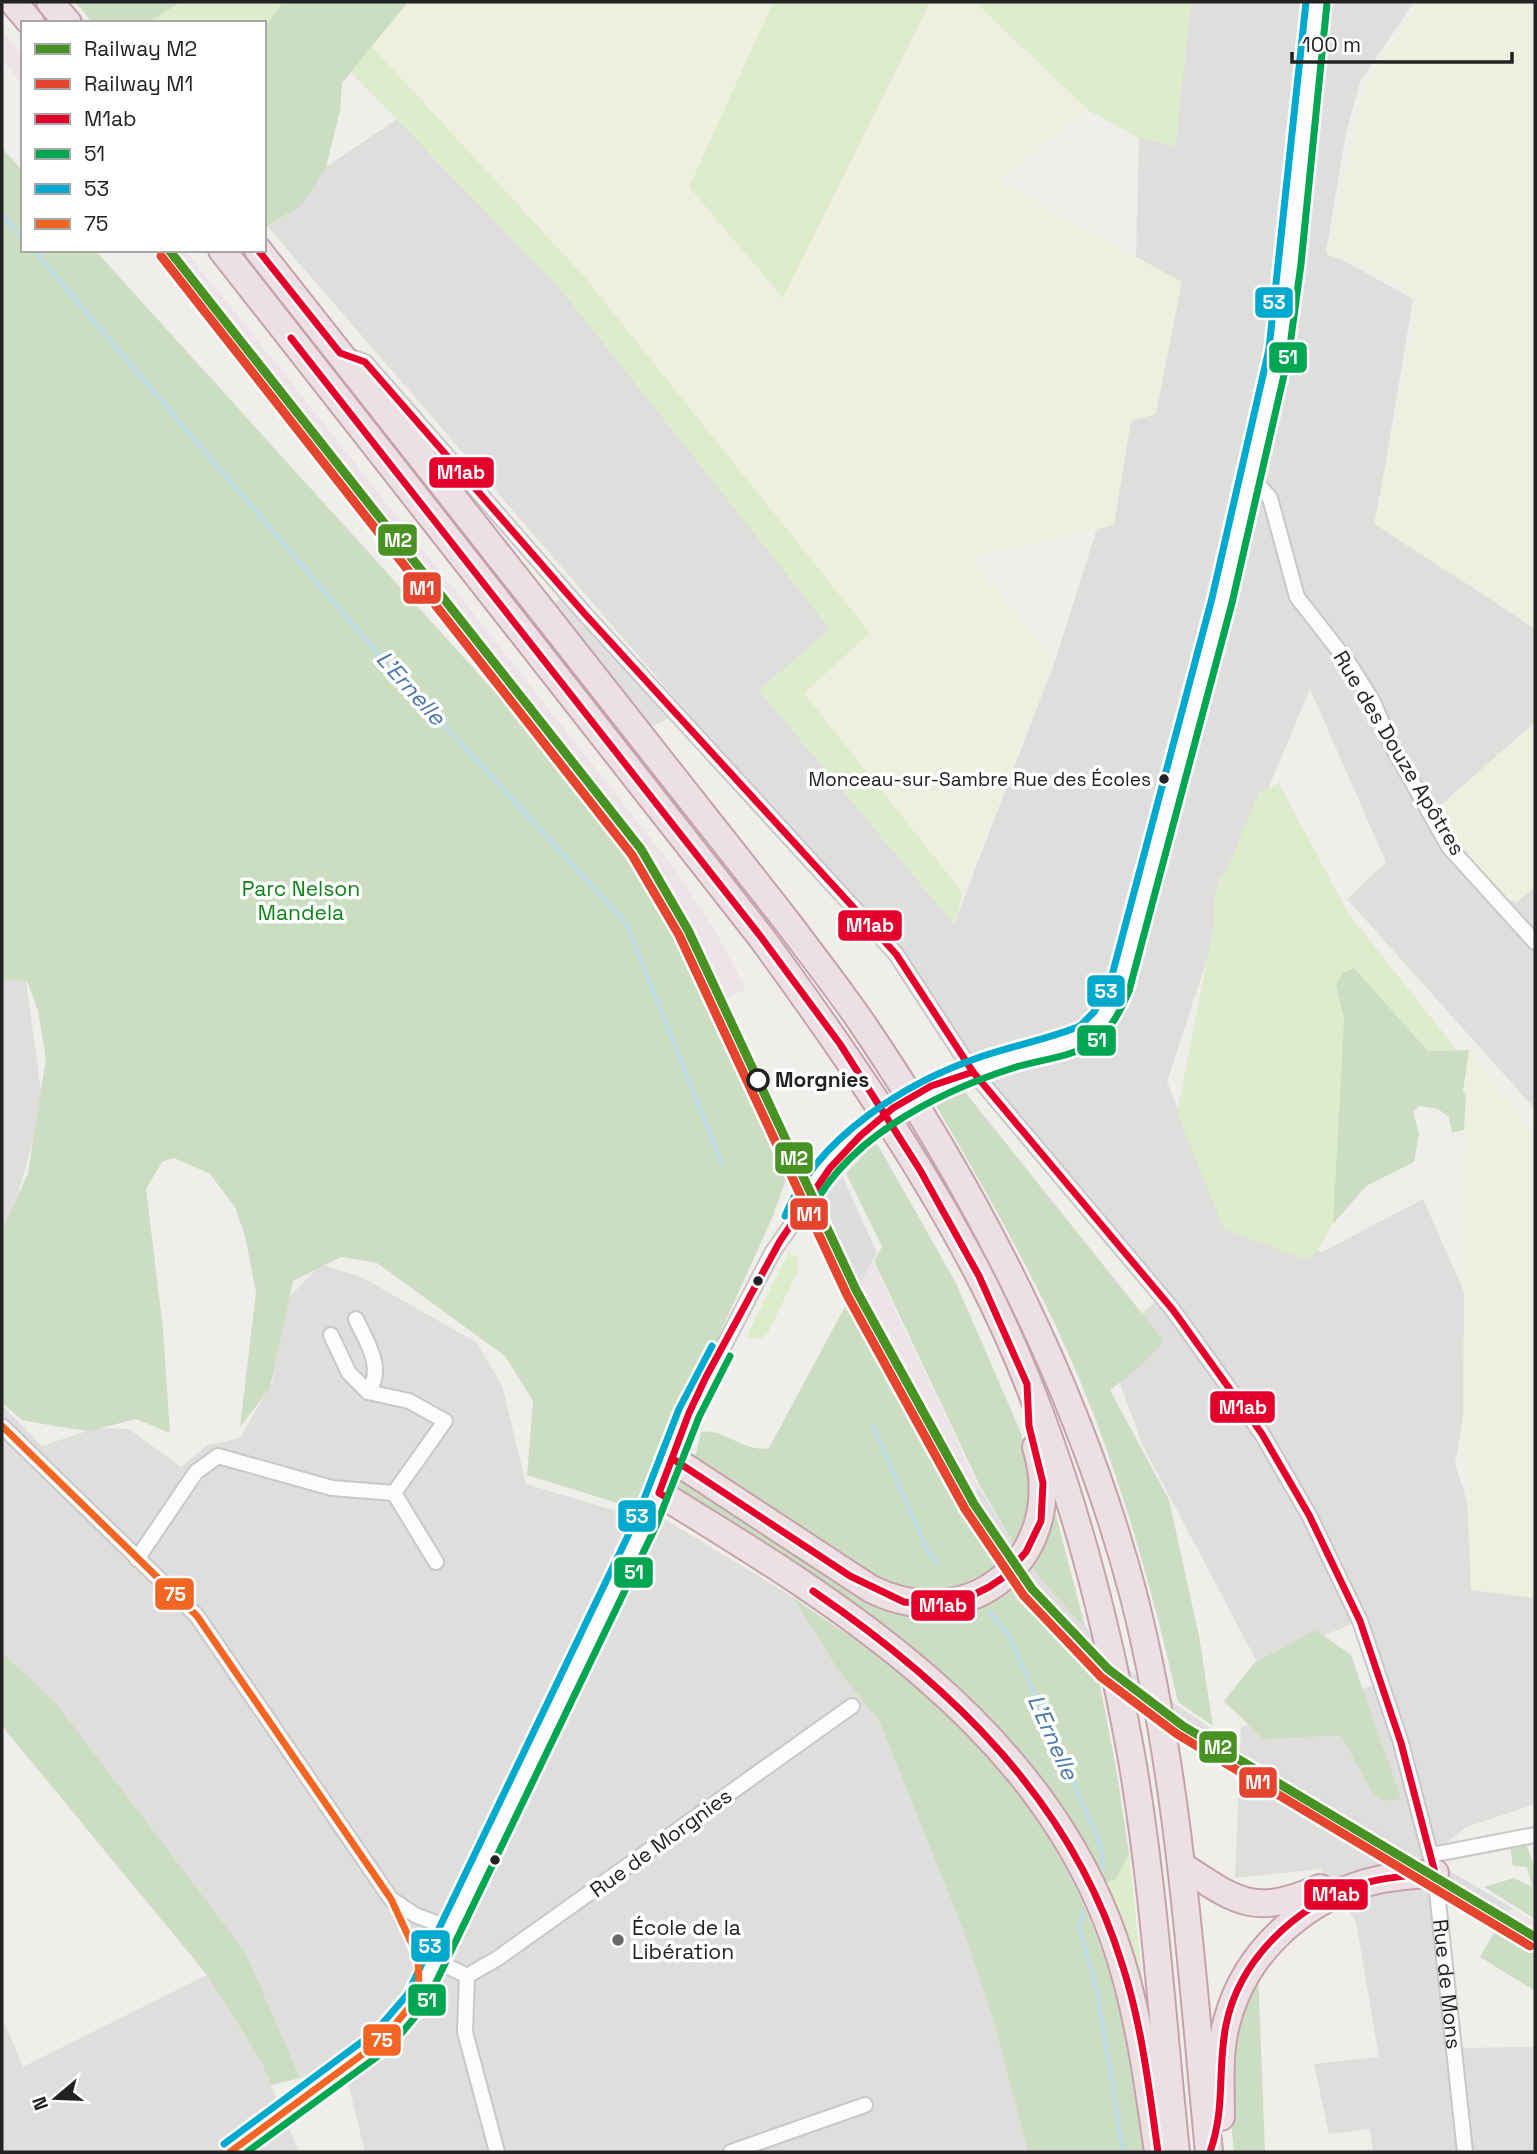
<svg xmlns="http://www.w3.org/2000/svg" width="1537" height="2154" viewBox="0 0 1537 2154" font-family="'Space Grotesk',sans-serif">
<rect width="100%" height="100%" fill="#f0eeeb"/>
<g fill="#dfdedc">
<polygon points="1191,2 1414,2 1360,82 1346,133 1326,251 1413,299 1376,521 1535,629 1535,723 1432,815 1506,903 1535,883 1535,1109 1347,899 1386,862 1310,689 1244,846 1167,1082 1223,1218 1322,1252 1423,1199 1479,1326 1455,1464 1496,1589 1535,1595 1535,1804 1466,1827 1431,1855 1455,2048 1535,2047 1535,2152 1373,2152 1370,2129 1329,2134 1314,2064 1379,2057 1356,1922 1320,1869 1235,1878 1241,1727 1381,1683 1360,1621 1257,1662 1143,1446 1106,1346 1161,1296 973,1072 896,954 267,226 301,206 326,167 397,119 563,292 831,629 759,690 954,924 1055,661 1131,421 1181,283 1136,257 1139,138 1175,145"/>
<polygon points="2,980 26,980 43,1106 2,1250"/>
<polygon points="321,1264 361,1277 476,1342 502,1385 526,1484 626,1514 663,1518 793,1597 838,1670 879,1721 957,1914 991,2012 1028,2152 365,2152 349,2087 300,2078 245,1951 56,1703 2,1652 2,1405 42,1446 96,1428 129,1429 181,1467 208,1445 240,1438 272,1383 287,1300"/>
<polygon points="207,1975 261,2061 299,2152 2,2152 2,2017 23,2067"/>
</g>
<g fill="#ede4e9">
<polygon points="2,31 23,56 23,85 2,60"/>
<polygon points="161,250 185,250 272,358 675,869 715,930 746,989 716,1003 668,902 615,820"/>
<polygon points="872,1261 979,1488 964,1499 852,1296"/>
<polygon points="1514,1909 1535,1922 1535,1944 1491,1917"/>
</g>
<g fill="#efefdf">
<polygon points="408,2 773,2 689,187 783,298 930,2 975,2 1088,110 999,181 1182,282 1156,414 1131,421 1114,525 971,558 1055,661 963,893 804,693 870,633 583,275 372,47"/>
<polygon points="1419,2 1535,2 1535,628 1374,524 1419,300 1363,266 1327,255 1364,85"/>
<polygon points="1535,722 1535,887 1516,903 1499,896 1463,857 1435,810"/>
<polygon points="1469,1050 1535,1137 1535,1598 1471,1590 1463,1408 1466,1097 1462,1091"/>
</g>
<g fill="#ddeccb">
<polygon points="181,2 278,2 282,5 264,29 264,23 147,23"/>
<polygon points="773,2 930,2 783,298 689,187"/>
<polygon points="975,2 1191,2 1175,146 1139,138 1088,110"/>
<polygon points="372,47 583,275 870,633 804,693 963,893 954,924 759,690 830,629 563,292 351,72"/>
<path d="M1279 783 1348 913 1457 1050 1428 1051 1354 968 1336 985 1344 1019 1333 1224 1315 1254 1304 1259 1224 1229 1177 1112 1214 925C1214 904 1213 881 1227 870L1259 792Z"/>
<path d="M789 1252 797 1257 798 1271 768 1333C762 1339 756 1341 747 1337L749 1331Z"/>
<polygon points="1129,1854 1147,2023 1099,1884 1116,1879"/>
</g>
<g fill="#cbdec1">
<polygon points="75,2 181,2 147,23 93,23"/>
<polygon points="278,2 408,2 342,83 340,111 326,167 301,206 267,226 264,223 264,29 281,5"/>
<polygon points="2,148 23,171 23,250 95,250 628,839 790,1168 773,1216 640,1510 527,1475 533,1401 505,1356 377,1263 341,1257 293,1281 270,1388 240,1427 256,1292 245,1236 235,1207 210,1174 174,1158 162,1162 146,1189 163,1329 170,1433 136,1419 89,1431 54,1426 22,1420 2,1403 2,1231 28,1173 46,1058 38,1011 27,981 2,980"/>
<polygon points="1354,968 1428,1051 1469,1050 1463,1091 1466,1097 1464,1130 1452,1133 1449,1117 1438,1109 1419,1106 1413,1112 1419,1134 1414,1162 1366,1186 1333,1224 1344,1019 1336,985 1343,973"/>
<path d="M965 1092 1164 1341 1142 1365 1110 1390 1169 1500 1199 1636 1213 1726 1178 1702C1149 1576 1114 1451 1059 1333 1022 1254 979 1179 935 1104Z"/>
<polygon points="876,1142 956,1283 1021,1433 1031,1481 1026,1522 1014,1544 981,1488 874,1261 882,1247 846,1173"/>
<path d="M849 1299 1002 1558 989 1571 950 1590 895 1588 701 1464 695 1457 701 1432C725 1428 743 1453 769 1448Z"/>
<polygon points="681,1480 841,1579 972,1605 1052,1500 1099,1680 1117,1774 1129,1854 1116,1879 1099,1884 1043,1787 675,1489"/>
<path d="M793 1597C831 1625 874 1650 910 1680 1065 1812 1123 1953 1144 2152H1028L991 2012 957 1914 879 1721 838 1670Z"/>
<polygon points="1316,1630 1351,1655 1401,1799 1383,1801 1373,1794 1341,1735 1263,1739 1224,1701 1254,1663"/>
<polygon points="2,1652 56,1703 245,1951 300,2078 271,2085 261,2061 207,1975 2,1726"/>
<polygon points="1526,1844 1535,1868 1535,1919 1484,1887 1514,1878 1532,1887 1527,1867 1513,1866 1510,1847"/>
<polygon points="1499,1924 1535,1946 1535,1991 1480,1957"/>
<path d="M1258 1970 1265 2152H1234C1227 2086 1228 2031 1258 1970Z"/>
</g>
<polygon fill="#e0dfde" points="568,588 674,715 649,728 551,608"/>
<g fill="#dedddd">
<polygon points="924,1074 939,1099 899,1121 842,1175 877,1253 850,1301 785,1170 826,1151 881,1098"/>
<polygon points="979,1488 1014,1544 1052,1592 1109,1652 1147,1685 1215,1731 1514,1909 1491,1917 1205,1748 1126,1691 1056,1626 1005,1564 964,1499"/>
</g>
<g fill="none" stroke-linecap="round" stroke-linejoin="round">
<g stroke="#bfdbe3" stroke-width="4.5">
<polyline points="2,214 23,239"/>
<polyline points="33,250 365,639 626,923 722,1164"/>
<polyline points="873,1426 928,1552 938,1563"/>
<polyline points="989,1612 1008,1634 1102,1848 1103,1869"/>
<polyline points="1083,1913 1079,1927 1097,1990 1123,2152"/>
</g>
<g stroke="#c9c8c7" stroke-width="18">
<g id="street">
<path id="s1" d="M345 355 365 362 584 613 896 954 973 1072 1173 1310 1262 1434 1309 1515 1360 1621 1401 1743 1435 1873 1465 2152"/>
<polyline points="1251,477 1270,498 1297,597 1350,665 1373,702 1392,746 1449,847 1535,942"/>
<polyline points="951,1077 1090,1033 1110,1008 1126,971 1222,600 1279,351 1291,263 1317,2"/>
<path d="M356 1319C367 1343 385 1368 368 1392"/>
<polyline points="2,1426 197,1616 391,1899 415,1915 452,1929"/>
<polyline points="394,1493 436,1562"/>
<polyline points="137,1559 196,1472 218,1456 332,1488 394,1493 445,1421 409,1401 368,1392 349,1373 331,1335"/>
<polyline points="1431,1855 1535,1835"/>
<polyline points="437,1961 467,1976 465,2032 497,2152"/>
<polyline points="467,1976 498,1958 852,1706"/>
<polyline points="230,2152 382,2040 401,2021 416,2000 647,1521 689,1413 772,1253 795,1220 800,1205 834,1163"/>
<polyline points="731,2152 865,2105"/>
</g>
</g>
<g stroke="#c5a2ac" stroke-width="30">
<g id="highway">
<polyline points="13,2 31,23"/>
<polyline points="50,2 68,23"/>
<path d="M222 250 761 937C840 1045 916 1155 978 1273 1055 1422 1101 1590 1131 1754 1154 1885 1162 2020 1176 2152"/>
<path d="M258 250 785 919C811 954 839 989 864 1026 981 1199 1081 1395 1134 1597 1180 1779 1191 1967 1209 2152"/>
<path d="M673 1459 871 1589C972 1639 1069 1554 1036 1447"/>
<path d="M659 1493C842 1605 1039 1726 1114 1939 1138 2007 1148 2082 1158 2152"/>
<path d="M1181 1865C1237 1902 1254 1917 1320 1888"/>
<path d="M1221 2117C1221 2086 1218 2051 1227 2021 1246 1949 1309 1894 1382 1879 1399 1876 1417 1875 1435 1873"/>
</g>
</g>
<use href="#street" stroke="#fdfcfc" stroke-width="14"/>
<use href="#highway" stroke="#ece0e2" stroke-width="26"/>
<g stroke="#c9c8c7" stroke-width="18" stroke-linecap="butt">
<path id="street-bridge" d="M834 1163C871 1124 901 1099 951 1077"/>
</g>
<use href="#street-bridge" stroke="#fdfcfc" stroke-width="14"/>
<g stroke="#fff" stroke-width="12">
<g id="bus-1">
<path d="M258 250 340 353 365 362 584 613 896 954 973 1072 1173 1310 1262 1434 1309 1515 1360 1621 1401 1743 1435 1873C1408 1876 1381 1877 1356 1886 1294 1908 1239 1960 1226 2025 1217 2069 1226 2107 1210 2152"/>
<polyline points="291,338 761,937 840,1044 920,1170 979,1276 1027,1384 1029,1426 1043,1483 1041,1521 1026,1552 1004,1577 989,1587 961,1601 941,1606 904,1602 850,1576 673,1459"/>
<polyline points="664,1496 659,1493 689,1413 706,1377 780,1241 830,1168 860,1136 893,1108 931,1086 973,1072"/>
<path d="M813 1591C950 1685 1072 1801 1122 1964 1142 2025 1149 2089 1158 2152"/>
</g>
</g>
<g stroke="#fff" stroke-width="12">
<g id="bus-2">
<path d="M805 1224C838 1141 937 1092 1016 1067 1042 1059 1075 1057 1097 1040 1112 1028 1121 1009 1129 991L1232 603 1289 353 1301 264 1327 3"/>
<polyline points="247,2152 389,2048 425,2005 656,1526 699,1417 730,1356"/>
</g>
</g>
<g stroke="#fff" stroke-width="12">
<g id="bus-3">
<path d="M785 1216C817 1137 906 1082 983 1056 1015 1045 1049 1039 1080 1026L1094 1012 1110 983 1212 598 1269 349 1306 2"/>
<polyline points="224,2144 375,2032 407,1995 637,1517 679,1409 712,1346"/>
</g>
</g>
<g stroke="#fff" stroke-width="12">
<polyline id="bus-4" points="2,1426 197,1616 391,1899 418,1957 419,1988 412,2004 382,2040 230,2152"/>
</g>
<use href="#bus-1" stroke="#e4002b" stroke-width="7"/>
<use href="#bus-2" stroke="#00a651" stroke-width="7"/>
<use href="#bus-3" stroke="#00a9ce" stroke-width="7"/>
<use href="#bus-4" stroke="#f26522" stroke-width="7"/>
<g stroke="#fff" stroke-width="14">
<polyline id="rail-1" points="169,250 641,849 688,930 856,1290 974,1504 1032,1589 1108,1669 1183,1726 1535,1937"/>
</g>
<g stroke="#fff" stroke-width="14">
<polyline id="rail-2" points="161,256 632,855 679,935 847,1295 965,1509 1024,1596 1101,1677 1177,1734 1530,1946"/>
</g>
<use href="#rail-1" stroke="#489224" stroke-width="9"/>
<use href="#rail-2" stroke="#e5442e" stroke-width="9"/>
</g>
<g fill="#222" stroke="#fff" stroke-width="2.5">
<circle cx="1164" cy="779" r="6"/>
<circle cx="758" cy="1281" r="6"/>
<circle cx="495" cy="1860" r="6"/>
</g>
<circle fill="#fff" stroke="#222" stroke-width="3.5" cx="758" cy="1080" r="10"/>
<circle fill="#6a6968" stroke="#fff" stroke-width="2.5" cx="618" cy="1940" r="7"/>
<g text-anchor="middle" stroke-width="7" stroke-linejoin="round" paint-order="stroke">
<g font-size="19" fill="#222" stroke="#fff" text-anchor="end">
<text x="1151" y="786">Monceau-sur-Sambre Rue des Écoles</text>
</g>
<g font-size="21" fill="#222" stroke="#fff">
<text transform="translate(1399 753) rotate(59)" y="7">Rue des Douze Apôtres</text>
<text transform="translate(661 1843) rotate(-36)" y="7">Rue de Morgnies</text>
<text dy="7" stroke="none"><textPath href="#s1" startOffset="2007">Rue de Mons</textPath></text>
</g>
<g font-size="21" fill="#0c8416" stroke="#fff">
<text x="301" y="896">Parc Nelson<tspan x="301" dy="24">Mandela</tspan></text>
</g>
<g font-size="21" font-weight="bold" fill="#222" stroke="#fff" text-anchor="start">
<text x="775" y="1087">Morgnies</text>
</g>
<g font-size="21" fill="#222" stroke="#fff" text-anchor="start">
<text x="632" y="1935">École de la<tspan x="632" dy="24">Libération</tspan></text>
</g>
<g font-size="23" font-style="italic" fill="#4a7aab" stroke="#fff">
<text transform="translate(411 688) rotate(48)" y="8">L'Ernelle</text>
<text transform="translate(1053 1737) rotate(66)" y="8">L'Ernelle</text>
</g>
</g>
<g stroke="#fff" stroke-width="2.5">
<rect x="1254" y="286" width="40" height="33" rx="7" fill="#00a9ce"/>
<rect x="1268" y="341" width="40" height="33" rx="7" fill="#00a651"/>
<rect x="428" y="456" width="67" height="33" rx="7" fill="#e4002b"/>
<rect x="377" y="523" width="41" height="34" rx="7" fill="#489224"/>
<rect x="402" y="571" width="40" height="34" rx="7" fill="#e5442e"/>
<rect x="837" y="909" width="66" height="33" rx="7" fill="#e4002b"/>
<rect x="1086" y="974" width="40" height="34" rx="7" fill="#00a9ce"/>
<rect x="1076" y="1024" width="41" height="33" rx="7" fill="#00a651"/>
<rect x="774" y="1141" width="40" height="34" rx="7" fill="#489224"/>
<rect x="789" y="1197" width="40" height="34" rx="7" fill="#e5442e"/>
<rect x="1209" y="1390" width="67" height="34" rx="7" fill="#e4002b"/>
<rect x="617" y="1499" width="40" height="34" rx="7" fill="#00a9ce"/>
<rect x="613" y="1556" width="41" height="33" rx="7" fill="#00a651"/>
<rect x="154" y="1577" width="41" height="34" rx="7" fill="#f26522"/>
<rect x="910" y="1589" width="66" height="33" rx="7" fill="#e4002b"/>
<rect x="1198" y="1730" width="40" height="34" rx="7" fill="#489224"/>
<rect x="1238" y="1766" width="40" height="33" rx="7" fill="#e5442e"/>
<rect x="1303" y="1878" width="66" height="33" rx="7" fill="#e4002b"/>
<rect x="410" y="1929" width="41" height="34" rx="7" fill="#00a9ce"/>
<rect x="407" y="1983" width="40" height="34" rx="7" fill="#00a651"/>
<rect x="362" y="2023" width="40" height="34" rx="7" fill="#f26522"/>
</g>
<g font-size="19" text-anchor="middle" font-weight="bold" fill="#fff">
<text x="1274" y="309">53</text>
<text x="1288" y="364">51</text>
<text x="461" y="479">M1ab</text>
<text x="398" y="547">M2</text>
<text x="422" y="595">M1</text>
<text x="870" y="932">M1ab</text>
<text x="1106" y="998">53</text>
<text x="1097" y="1047">51</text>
<text x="794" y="1165">M2</text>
<text x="809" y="1221">M1</text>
<text x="1243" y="1414">M1ab</text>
<text x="637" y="1523">53</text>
<text x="634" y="1579">51</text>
<text x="175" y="1601">75</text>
<text x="943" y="1612">M1ab</text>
<text x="1218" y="1754">M2</text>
<text x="1258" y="1789">M1</text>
<text x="1336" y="1901">M1ab</text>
<text x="430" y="1953">53</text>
<text x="427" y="2007">51</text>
<text x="382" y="2047">75</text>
</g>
<rect width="1537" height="2154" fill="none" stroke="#222222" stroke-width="7"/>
<rect x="21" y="21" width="245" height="231" fill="#ffffff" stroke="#a7a7a7" stroke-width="2"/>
<rect x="35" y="44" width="35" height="10" fill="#489224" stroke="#a7a7a7" stroke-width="2"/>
<text x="84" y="56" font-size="21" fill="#222222">Railway M2</text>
<rect x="35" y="79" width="35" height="10" fill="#e5442e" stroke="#a7a7a7" stroke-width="2"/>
<text x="84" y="91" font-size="21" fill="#222222">Railway M1</text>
<rect x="35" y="114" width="35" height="10" fill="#e4002b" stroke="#a7a7a7" stroke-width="2"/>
<text x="84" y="126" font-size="21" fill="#222222">M1ab</text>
<rect x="35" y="149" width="35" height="10" fill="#00a651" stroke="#a7a7a7" stroke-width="2"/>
<text x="84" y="161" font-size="21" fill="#222222">51</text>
<rect x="35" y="184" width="35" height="10" fill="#00a9ce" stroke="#a7a7a7" stroke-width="2"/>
<text x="84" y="196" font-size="21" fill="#222222">53</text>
<rect x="35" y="219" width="35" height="10" fill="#f26522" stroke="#a7a7a7" stroke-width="2"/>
<text x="84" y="231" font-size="21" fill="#222222">75</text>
<g transform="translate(56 2098) rotate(251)" stroke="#ffffff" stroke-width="5" paint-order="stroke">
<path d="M0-5L12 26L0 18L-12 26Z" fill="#222222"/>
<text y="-10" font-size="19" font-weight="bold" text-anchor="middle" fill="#222222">N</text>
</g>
<path d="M1292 52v10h220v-10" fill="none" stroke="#222222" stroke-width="3.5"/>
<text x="1302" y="52" font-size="21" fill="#222222" stroke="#ffffff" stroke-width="5" paint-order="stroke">100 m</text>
</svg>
